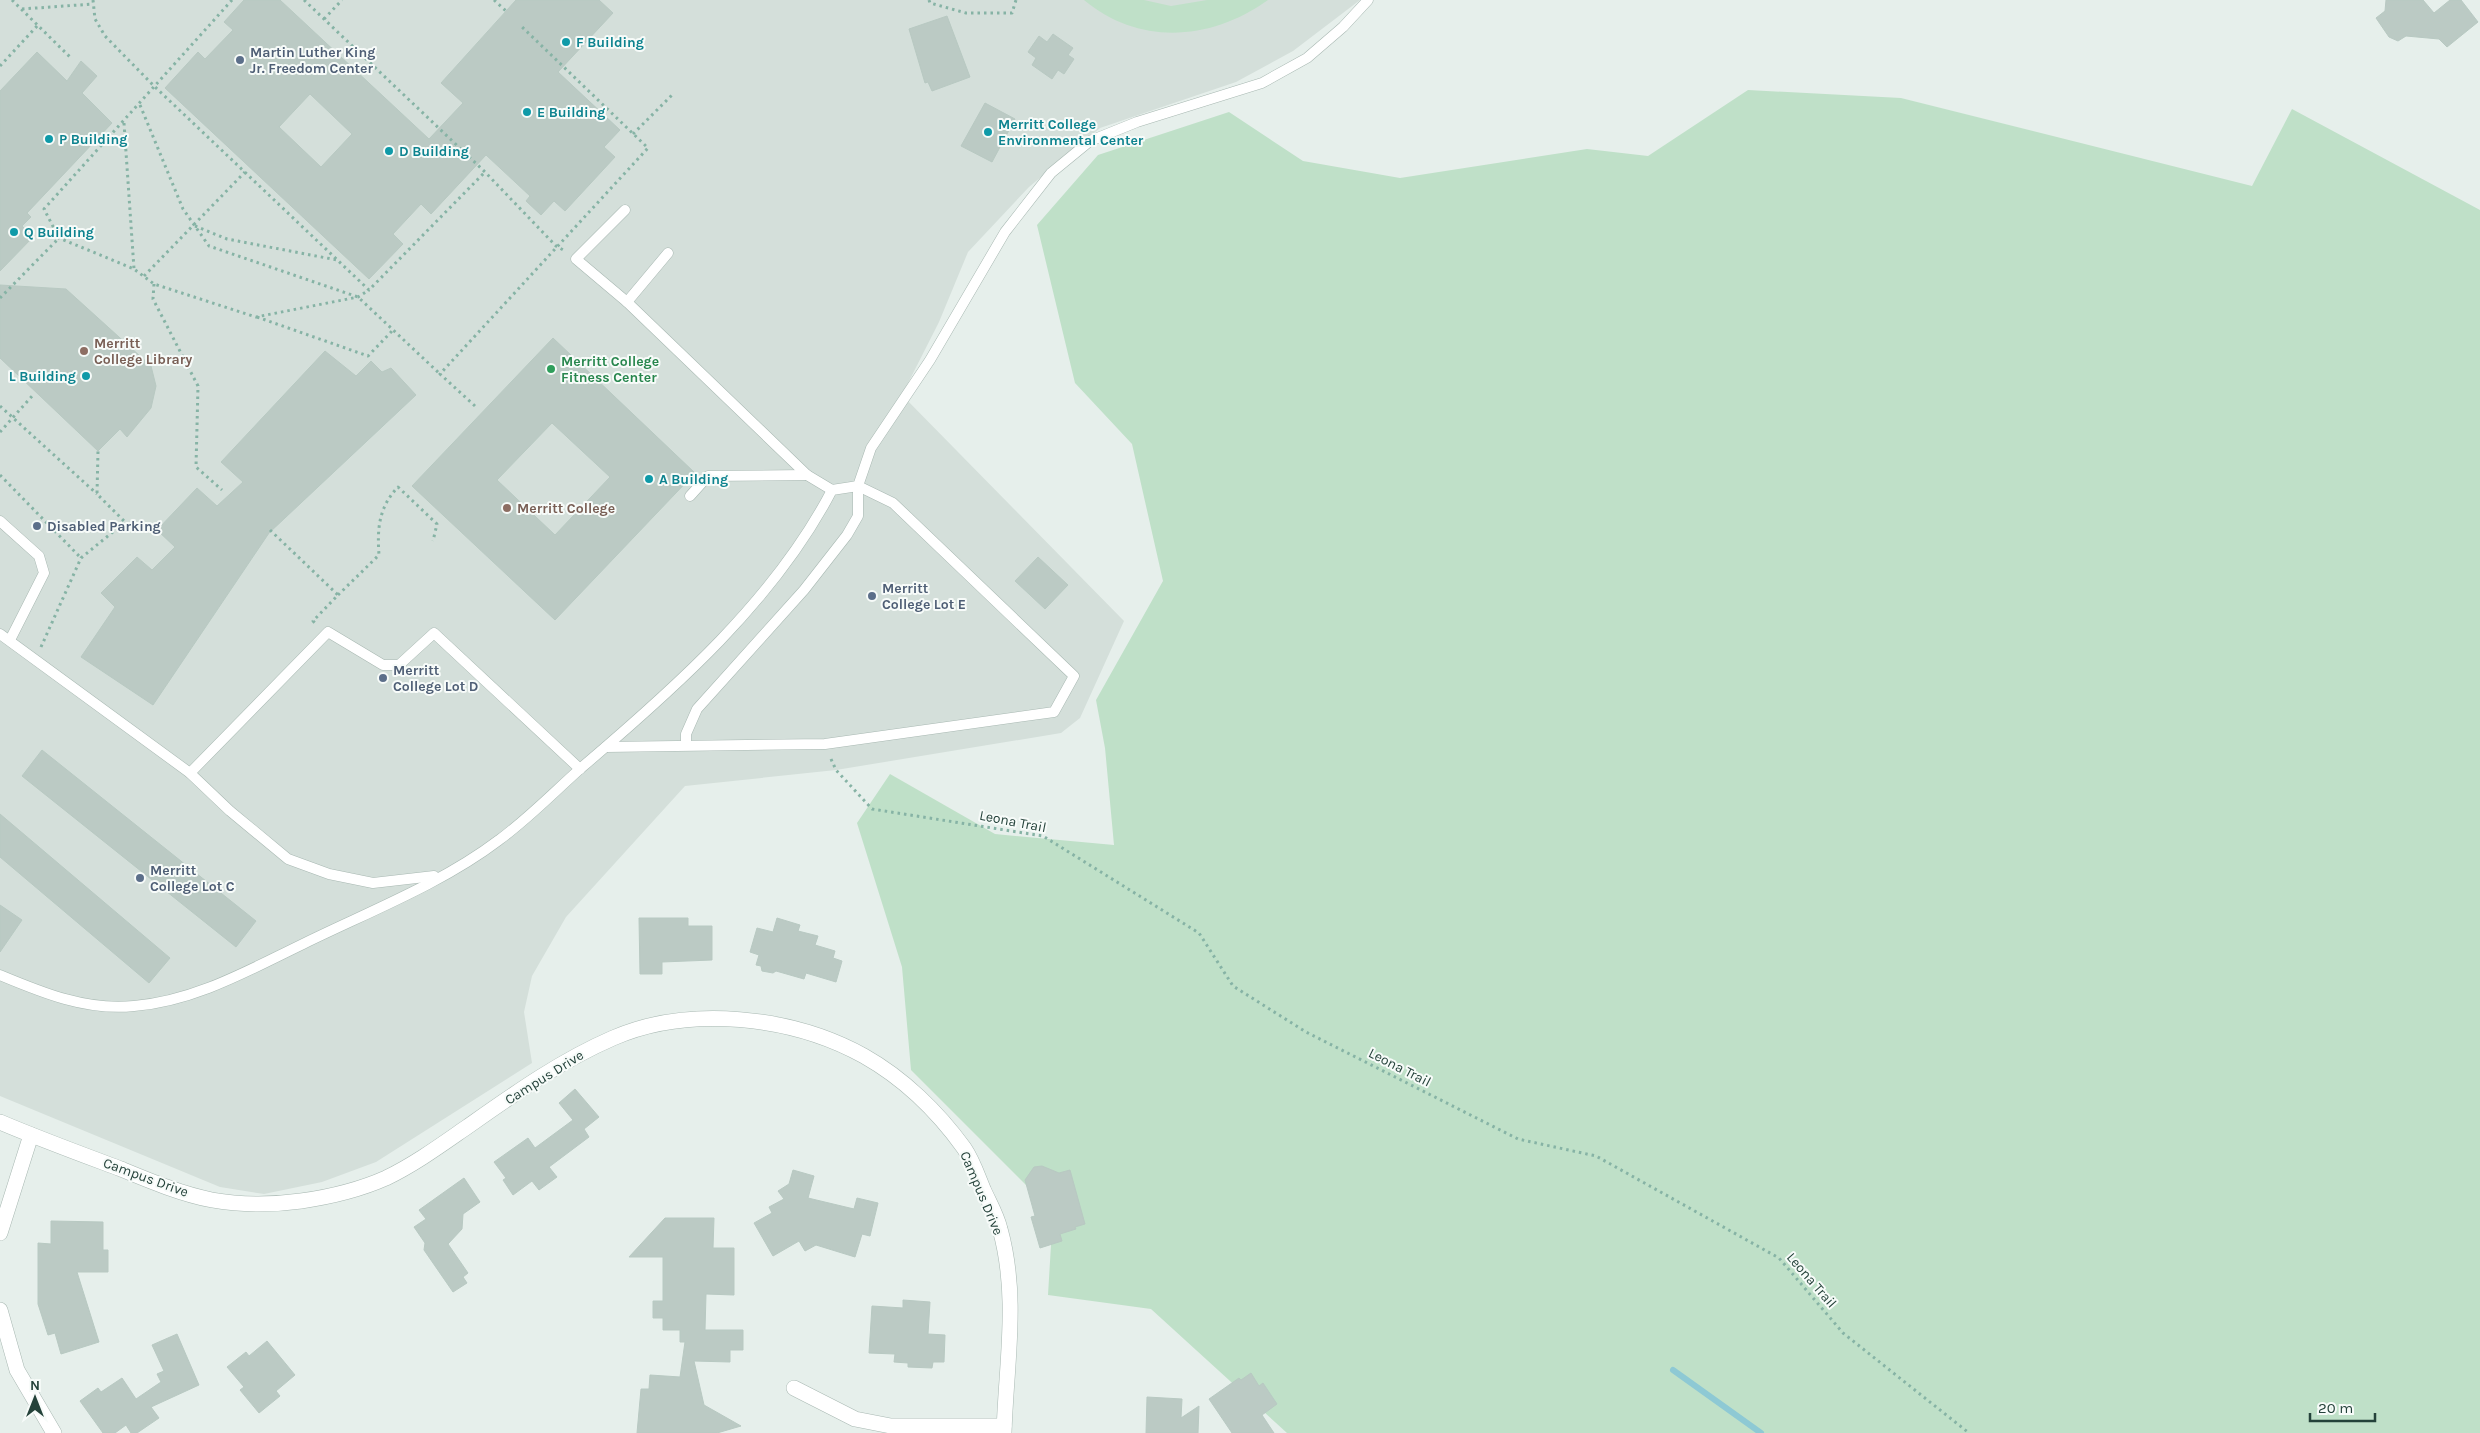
<svg xmlns="http://www.w3.org/2000/svg" width="2480" height="1433" viewBox="0 0 2480 1433" font-family="Karla,sans-serif">
<rect width="100%" height="100%" fill="#e6efeb"/>
<polygon fill="#d4dfda" points="0,0 1360,0 1293,51 1236,82 1100,128 1029,187 968,252 939,322 902,395 1124,621 1080,718 1061,733 836,770 685,786 566,917 532,976 524,1012 532,1063 376,1162 322,1182 264,1194 220,1187 0,1096"/>
<g fill="#bfe0c8">
<path d="M1084 0H1144L1171 6 1207 0H1268C1211 41 1139 46 1084 0Z"/>
<polygon points="1748,90 1901,98 2252,186 2292,109 2480,210 2480,1433 1287,1433 1151,1309 1048,1295 1053,1212 911,1070 902,967 857,823 890,774 995,834 1114,845 1105,748 1096,700 1163,581 1132,444 1075,383 1037,225 1098,155 1229,112 1303,161 1400,178 1587,149 1648,156"/>
</g>
<g fill="none" stroke-linecap="round" stroke-linejoin="round">
<polyline stroke="#8ec9d4" stroke-width="6" points="1673,1370 1761,1433"/>
</g>
<g fill="#bbcac4" stroke="#b8c9c2" fill-rule="evenodd">
<path d="M244 0H280L429 139 463 103 441 83 516 0H599L613 13 558 72 620 130 604 147 615 157 565 211 554 201 541 215 526 201 530 196 486 155 431 214 421 204 393 234 403 244 369 279 165 88 198 52 205 59 233 30 224 22ZM310 94 352 134 321 167 279 127Z"/>
<polygon points="2386,0 2423,0 2434,13 2450,0 2461,0 2478,22 2447,47 2439,39 2406,36 2398,41 2389,37 2376,18 2385,11"/>
<polygon points="947,16 970,77 932,91 928,82 925,83 909,29"/>
<polygon points="1053,34 1073,48 1068,55 1074,59 1064,74 1058,70 1052,79 1032,65 1036,58 1028,52 1039,36 1047,42"/>
<polygon points="37,52 67,81 81,61 97,76 82,93 112,123 27,213 31,217 22,226 33,237 0,271 0,91"/>
<polygon points="985,103 1015,119 992,162 961,146"/>
<polygon points="0,285 66,289 151,366 156,386 151,408 127,437 120,429 98,451 0,358"/>
<path d="M553 338 695 473 555 620 412 486ZM552 423 610 477 555 535 497 480Z"/>
<polygon points="325,351 356,376 371,361 382,372 391,368 416,395 269,533 153,705 81,657 115,607 101,593 137,557 152,570 175,547 157,530 197,488 217,506 243,482 221,462"/>
<polygon points="1038,557 1068,585 1045,609 1015,581"/>
<polygon points="42,750 256,921 236,947 22,776"/>
<polygon points="0,814 170,958 149,983 0,857"/>
<polygon points="0,905 22,920 0,952"/>
<polygon points="639,918 688,918 688,926 712,926 712,960 662,962 662,974 640,974"/>
<polygon points="777,918 800,925 798,931 818,936 815,945 835,951 833,958 842,961 836,982 806,973 804,979 776,971 773,973 762,971 761,966 756,965 759,955 750,952 757,928 773,932"/>
<polygon points="575,1089 599,1117 584,1129 589,1137 549,1167 557,1177 539,1190 532,1181 513,1195 503,1180 506,1178 494,1162 528,1138 535,1148 573,1120 559,1103"/>
<polygon points="1042,1166 1059,1173 1070,1170 1085,1224 1075,1227 1076,1229 1060,1234 1062,1241 1040,1248 1031,1217 1035,1216 1025,1180 1034,1167"/>
<polygon points="793,1170 814,1176 808,1198 854,1209 857,1198 878,1203 870,1236 862,1234 855,1257 816,1245 805,1251 799,1241 773,1256 754,1223 772,1213 769,1207 784,1199 778,1191 789,1184"/>
<polygon points="464,1178 480,1202 463,1214 462,1229 448,1244 468,1273 463,1277 467,1283 453,1292 424,1250 425,1243 414,1227 426,1219 419,1210"/>
<polygon points="665,1218 714,1218 713,1248 734,1248 734,1295 706,1294 705,1330 743,1330 743,1350 730,1350 730,1362 694,1361 704,1405 741,1426 717,1433 637,1433 641,1389 649,1389 650,1375 680,1377 685,1342 680,1342 680,1330 663,1330 663,1318 653,1318 653,1301 663,1301 663,1257 629,1257"/>
<polygon points="51,1221 103,1222 103,1250 108,1250 108,1272 77,1272 99,1342 61,1354 55,1333 48,1335 38,1304 38,1243 51,1244"/>
<polygon points="903,1300 930,1302 928,1334 945,1335 944,1362 933,1362 932,1368 908,1367 908,1363 894,1362 895,1354 869,1353 872,1306 903,1308"/>
<polygon points="177,1334 199,1385 151,1407 159,1418 137,1433 131,1433 126,1425 115,1433 103,1433 80,1401 98,1388 101,1392 122,1378 136,1399 161,1382 157,1374 164,1371 152,1345"/>
<polygon points="267,1341 295,1375 276,1391 280,1396 259,1413 240,1390 244,1387 227,1367 246,1352 249,1356"/>
<polygon points="1251,1373 1259,1386 1263,1383 1277,1404 1262,1415 1274,1433 1232,1433 1209,1399 1239,1378 1241,1380"/>
<polygon points="1147,1397 1182,1399 1181,1418 1199,1406 1198,1433 1146,1433"/>
</g>
<g fill="none" stroke-linecap="round" stroke-linejoin="round">
<g stroke="#a8b8b2" stroke-width="11">
<g id="service">
<polyline points="625,210 576,259 627,302"/>
<polyline points="668,253 627,302 807,475 832,490"/>
<polyline points="690,496 708,476 807,475"/>
<polyline points="0,521 39,556 44,573 10,640"/>
<polyline points="0,634 190,773 230,811 288,859 329,874 373,883 434,876"/>
<polyline points="606,747 825,744 1054,712 1074,676 893,503 858,486 858,516 847,535 804,590 697,709 686,734 686,746"/>
<polyline points="190,773 328,632 383,665 399,665 434,633 580,769"/>
<path d="M0 975C43 993 87 1011 134 1006 195 1001 249 970 303 944 368 912 441 884 499 840 528 819 554 792 581 768 674 689 775 600 832 490L858 486 871 448 930 360 1005 232 1051 173 1090 141 1137 122 1262 83 1307 58 1343 27 1368 0"/>
</g>
</g>
<g stroke="#a8b8b2" stroke-width="16">
<g id="minor">
<polyline points="0,1233 31,1135"/>
<polyline points="0,1310 17,1370 54,1433"/>
<polyline points="794,1388 855,1419 891,1426 1004,1426"/>
</g>
</g>
<g stroke="#a8b8b2" stroke-width="16">
<path id="tertiary" d="M0 1122C40 1139 81 1154 121 1169 150 1181 181 1194 212 1200 240 1205 272 1205 301 1201 329 1197 359 1190 386 1178 415 1164 441 1145 467 1127 514 1094 560 1061 613 1038 689 1005 792 1016 864 1056 903 1078 938 1112 964 1148 973 1161 978 1177 984 1191 990 1204 997 1216 1000 1229 1019 1297 1006 1364 1004 1433"/>
</g>
<g stroke="#86b3a5" stroke-width="3" stroke-dasharray="2.5 4" stroke-linecap="butt">
<polyline points="12,0 71,58"/>
<polyline points="93,0 95,19 105,36 153,85 369,290 485,172"/>
<polyline points="232,0 44,209 59,238 134,269 154,284 256,317 358,297 369,290"/>
<polyline points="304,0 485,172 556,246 565,251"/>
<polyline points="494,0 506,11"/>
<polyline points="929,0 930,3 966,13 1012,13 1016,0"/>
<polyline points="22,9 93,4"/>
<polyline points="324,19 342,0"/>
<polyline points="0,66 38,25"/>
<polyline points="140,105 183,209 209,246 358,297 440,374"/>
<polyline points="124,123 134,269"/>
<polyline points="633,134 672,95"/>
<polyline points="195,226 227,239 337,260"/>
<polyline points="144,276 245,172"/>
<polyline points="154,284 153,299 198,386 196,467 222,490"/>
<polyline points="0,298 59,238"/>
<polyline points="257,317 368,356 393,330"/>
<polyline points="0,406 97,494"/>
<polyline points="475,406 440,374 648,148 521,26"/>
<polyline points="0,432 33,395"/>
<polyline points="0,475 81,558"/>
<polyline points="270,530 338,595 313,621 315,623"/>
<path d="M338 595 379 555C377 528 379 507 398 487L437 524 433 541"/>
<polyline points="41,647 81,558 125,522 97,494 98,451"/>
<polyline points="831,759 836,770 872,809 1043,836 1199,933 1233,986 1306,1032 1518,1139 1596,1156 1779,1258 1843,1333 1969,1433"/>
</g>
<use href="#service" stroke="#fff" stroke-width="10"/>
<use href="#minor" stroke="#fff" stroke-width="15"/>
<use href="#tertiary" stroke="#fff" stroke-width="15"/>
</g>
<g fill="#0f9aa8" stroke="#f7fbf9" stroke-width="2">
<circle cx="566" cy="42" r="5"/>
<circle cx="527" cy="112" r="5"/>
<circle cx="988" cy="132" r="5"/>
<circle cx="49" cy="139" r="5"/>
<circle cx="389" cy="151" r="5"/>
<circle cx="14" cy="232" r="5"/>
<circle cx="86" cy="376" r="5"/>
<circle cx="649" cy="479" r="5"/>
</g>
<g fill="#5c6f8a" stroke="#f7fbf9" stroke-width="2">
<circle cx="240" cy="60" r="5"/>
<circle cx="37" cy="526" r="5"/>
<circle cx="872" cy="596" r="5"/>
<circle cx="383" cy="678" r="5"/>
<circle cx="140" cy="878" r="5"/>
</g>
<g fill="#8d6e63" stroke="#f7fbf9" stroke-width="2">
<circle cx="84" cy="351" r="5"/>
<circle cx="507" cy="508" r="5"/>
</g>
<circle fill="#2e9e5b" stroke="#f7fbf9" stroke-width="2" cx="551" cy="369" r="5"/>
<g text-anchor="middle" stroke-width="4" stroke-linejoin="round" paint-order="stroke">
<g font-size="14" font-weight="bold" fill="#0d838f" stroke="#f7fbf9" text-anchor="start">
<text x="576" y="47">F Building</text>
<text x="537" y="117">E Building</text>
<text x="998" y="129">Merritt College<tspan x="998" dy="16">Environmental Center</tspan></text>
<text x="59" y="144">P Building</text>
<text x="399" y="156">D Building</text>
<text x="24" y="237">Q Building</text>
<text x="76" y="381" text-anchor="end">L Building</text>
<text x="659" y="484">A Building</text>
</g>
<g font-size="14" font-weight="bold" fill="#4e5e75" stroke="#f7fbf9" text-anchor="start">
<text x="250" y="57">Martin Luther King<tspan x="250" dy="16">Jr. Freedom Center</tspan></text>
<text x="47" y="531">Disabled Parking</text>
<text x="882" y="593">Merritt<tspan x="882" dy="16">College Lot E</tspan></text>
<text x="393" y="675">Merritt<tspan x="393" dy="16">College Lot D</tspan></text>
<text x="150" y="875">Merritt<tspan x="150" dy="16">College Lot C</tspan></text>
</g>
<g font-size="14" font-weight="bold" fill="#785e54" stroke="#f7fbf9" text-anchor="start">
<text x="94" y="348">Merritt<tspan x="94" dy="16">College Library</tspan></text>
<text x="517" y="513">Merritt College</text>
</g>
<g font-size="14" font-weight="bold" fill="#27864d" stroke="#f7fbf9" text-anchor="start">
<text x="561" y="366">Merritt College<tspan x="561" dy="16">Fitness Center</tspan></text>
</g>
<g font-size="14" fill="#24423a" stroke="#f7fbf9">
<text transform="translate(1013 821) rotate(11)" y="5">Leona Trail</text>
<text transform="translate(1400 1067) rotate(27)" y="5">Leona Trail</text>
<text transform="translate(544 1077) rotate(-32)" y="5">Campus Drive</text>
<text transform="translate(146 1177) rotate(20)" y="5">Campus Drive</text>
<text transform="translate(982 1193) rotate(67)" y="5">Campus Drive</text>
<text transform="translate(1812 1280) rotate(49)" y="5">Leona Trail</text>
</g>
</g>
<g transform="translate(35 1398)" stroke="#f7fbf9" stroke-width="4" paint-order="stroke">
<path d="M0-4L9 19L0 12L-9 19Z" fill="#24423a"/>
<text y="-8" font-size="14" font-weight="bold" text-anchor="middle" fill="#24423a">N</text>
</g>
<path d="M2310 1413v8h65v-8" fill="none" stroke="#24423a" stroke-width="2.5"/>
<text x="2318" y="1413" font-size="15" fill="#24423a" stroke="#f7fbf9" stroke-width="4" paint-order="stroke">20 m</text>
</svg>
